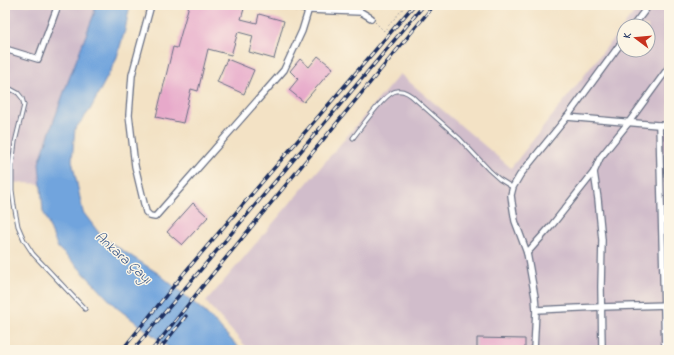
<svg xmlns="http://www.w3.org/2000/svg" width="674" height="355" viewBox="0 0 674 355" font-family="'Indie Flower',sans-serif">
<rect width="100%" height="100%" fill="#fcf5e5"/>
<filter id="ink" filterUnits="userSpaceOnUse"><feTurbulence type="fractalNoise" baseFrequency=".025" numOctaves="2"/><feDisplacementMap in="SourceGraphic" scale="8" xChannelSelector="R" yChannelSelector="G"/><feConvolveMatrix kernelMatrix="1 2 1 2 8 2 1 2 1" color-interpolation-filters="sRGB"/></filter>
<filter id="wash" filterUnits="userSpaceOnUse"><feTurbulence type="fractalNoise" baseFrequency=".012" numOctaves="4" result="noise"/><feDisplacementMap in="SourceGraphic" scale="16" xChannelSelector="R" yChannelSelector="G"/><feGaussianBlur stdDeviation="0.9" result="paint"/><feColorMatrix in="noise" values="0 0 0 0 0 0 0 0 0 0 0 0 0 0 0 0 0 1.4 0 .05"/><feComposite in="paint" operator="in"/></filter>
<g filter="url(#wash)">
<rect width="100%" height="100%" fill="#f3e2c5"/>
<g fill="#d1bdcb" fill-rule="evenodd">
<polygon points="5,5 95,5 94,14 64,92 39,163 41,184 5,182"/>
<path d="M640 5H669V350H249L206 302 400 74 511 168ZM624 26H648V50H624Z"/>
</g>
<polygon fill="#71a4dd" stroke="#466a9e" points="95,5 130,5 125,30 116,60 90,110 75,129 72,160 83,212 102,237 159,274 206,313 241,350 172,350 116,307 76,265 58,248 43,211 39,163 64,92 94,14"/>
<g id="blocks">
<g fill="#e7a9ca">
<polygon points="189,5 231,5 244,9 241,19 257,23 259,14 284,21 274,59 249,52 253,36 238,32 231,55 208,49 198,91 191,89 183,123 156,117 173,47 177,48"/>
<polygon points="318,56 333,68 304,102 289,90 298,79 290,71 300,59 309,67"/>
<polygon points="227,59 254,70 244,94 217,82"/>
<rect x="664" y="132" width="5" height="40"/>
<polygon points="193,203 208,217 182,245 167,232"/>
<polygon points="477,338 525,339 525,350 477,350"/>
</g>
</g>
</g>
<g filter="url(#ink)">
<use href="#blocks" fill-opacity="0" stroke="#676e82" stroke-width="1"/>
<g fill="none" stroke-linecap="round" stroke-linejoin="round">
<g stroke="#676e82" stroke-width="5">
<g id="lane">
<polyline points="5,86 18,93 22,98 24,105 15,142 12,166 12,190 14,205 18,226 24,240 33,254 85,309"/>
<path d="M353 138C360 129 386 91 397 91 404 90 411 95 416 100L459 138 489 170 499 179 512 187"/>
</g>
</g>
<g stroke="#676e82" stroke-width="8">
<g id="street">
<polyline points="151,5 132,75 129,115 135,166 146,212 150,216 155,217 284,70 302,31 310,5"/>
<polyline points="286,5 309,10 361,12 371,18"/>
<polyline points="633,26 649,5"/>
<polyline points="5,49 38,59 58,5"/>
<polyline points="567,117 669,126"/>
<polyline points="659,125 665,350"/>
<polyline points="594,172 598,199 602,240 601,287 602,350"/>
<polyline points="527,253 552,225 594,172 600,158 629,122 669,67"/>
<polyline points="536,310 601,307 669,305"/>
<polyline points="534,350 536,310 535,297 527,253 515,221 512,203 511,195 513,187 520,175 567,117 624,39"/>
</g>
</g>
<polyline stroke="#676e82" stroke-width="1" stroke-dasharray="1 3" stroke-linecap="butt" points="375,22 384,31 406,5"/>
<use href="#lane" stroke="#fff" stroke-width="3"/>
<use href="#street" stroke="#fff" stroke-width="5.5"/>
<g stroke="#1b2f5e" stroke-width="3.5">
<g id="rail">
<polyline points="122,350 185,272 414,5"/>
<polyline points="133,350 424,5"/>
<polyline points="152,350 202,287 434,5"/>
<polyline points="159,350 186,316"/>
</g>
</g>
<use href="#rail" stroke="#fcf5e5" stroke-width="2" stroke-dasharray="6" stroke-linecap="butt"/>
</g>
</g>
<g text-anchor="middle" stroke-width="3" stroke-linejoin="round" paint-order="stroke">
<g font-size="14" font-style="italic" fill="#39588a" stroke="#fcf5e5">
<text transform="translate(124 257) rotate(42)" y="5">Ankara Çayı</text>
</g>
</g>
<rect width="674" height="355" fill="none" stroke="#fcf5e5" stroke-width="20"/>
<g transform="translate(636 38) rotate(286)"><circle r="19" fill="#fcf5e5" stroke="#a2a6af"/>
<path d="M0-3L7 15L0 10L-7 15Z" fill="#c8321e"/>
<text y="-6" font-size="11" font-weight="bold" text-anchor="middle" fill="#1b2f5e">K</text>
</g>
</svg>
